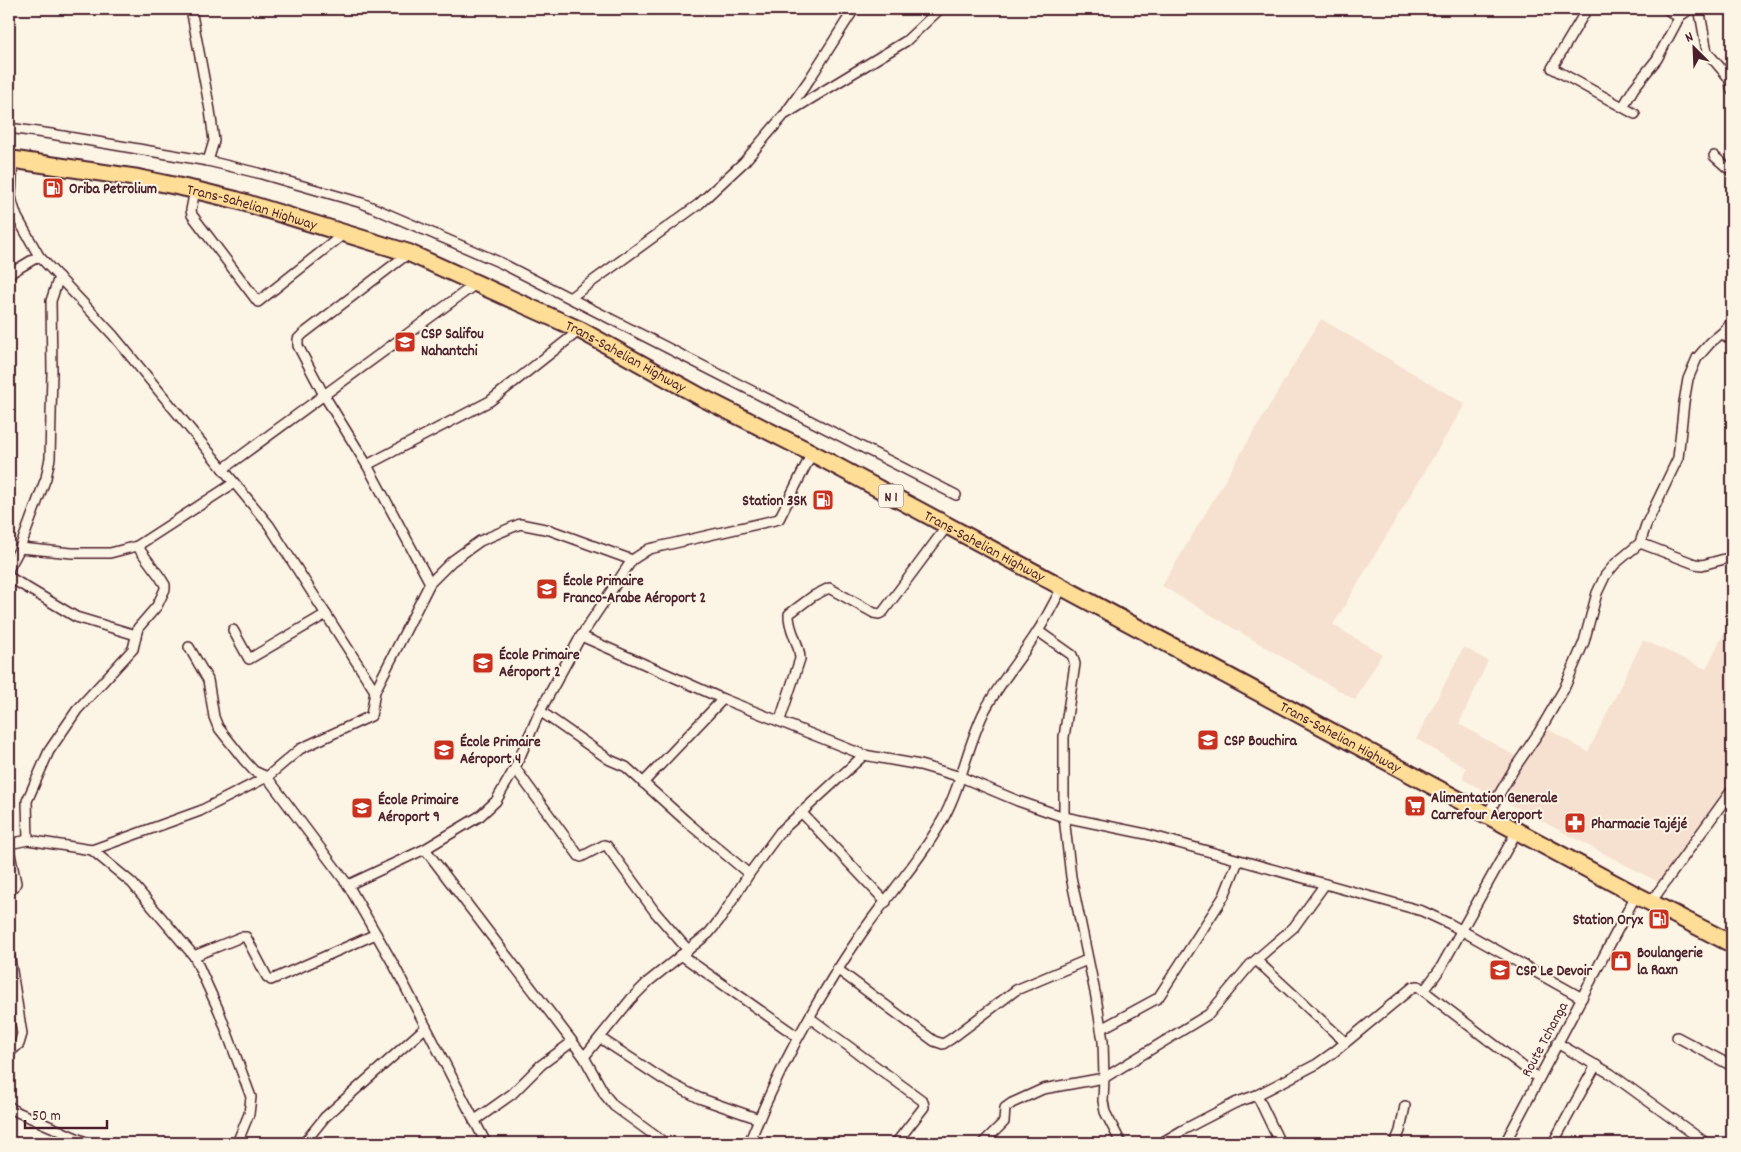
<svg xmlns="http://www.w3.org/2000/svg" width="1741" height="1152" viewBox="0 0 1741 1152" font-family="Dekko,sans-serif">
<rect width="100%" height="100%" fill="#fcf5e5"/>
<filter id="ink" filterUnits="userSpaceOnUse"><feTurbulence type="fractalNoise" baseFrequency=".02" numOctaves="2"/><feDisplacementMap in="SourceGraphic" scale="10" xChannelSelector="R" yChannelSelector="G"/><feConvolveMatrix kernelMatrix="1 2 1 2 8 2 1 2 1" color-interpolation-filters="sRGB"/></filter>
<g filter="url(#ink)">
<g fill="#f6e0d0">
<polygon points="1321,319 1465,404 1333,625 1382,654 1355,700 1162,586"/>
<polygon points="1732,617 1732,782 1660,883 1462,779 1466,768 1416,739 1464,647 1488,661 1459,724 1517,757 1546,728 1588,752 1643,640 1706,669"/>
</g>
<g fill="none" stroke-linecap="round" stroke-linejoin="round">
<g stroke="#4a1f2b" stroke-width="12">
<g id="street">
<polyline points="191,9 210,110 214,141 208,161"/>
<polyline points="1587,9 1552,68 1635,114"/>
<polyline points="1680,16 1690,9 1697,10 1700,13 1707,52 1729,78 1732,91"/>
<polyline points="1623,107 1634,88 1657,59 1680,16 1673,14 1667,9"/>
<polyline points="787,111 809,80 854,9"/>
<polyline points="9,128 51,134 208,161 258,173 362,203 499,262 956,495"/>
<polyline points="1714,156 1732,172"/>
<polyline points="13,160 11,196 13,205 17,217 39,256 113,335 269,525 375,691"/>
<polyline points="195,190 191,210 192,215 258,302 345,233"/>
<polyline points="409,253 303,334 298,339 298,346 324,395 367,465 430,583"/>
<polyline points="9,274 39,256"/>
<polyline points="571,297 699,204 744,162 784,115 906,41 940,9"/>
<polyline points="1722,333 1732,341"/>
<polyline points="812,453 779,519 649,549 632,560 581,636 723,699 864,755 920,765 961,777 1018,801 1064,817 1146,834 1422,911 1450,924 1582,998"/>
<polyline points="367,465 490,401 580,330"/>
<polyline points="223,469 477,283"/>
<polyline points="1640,543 1695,564 1702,565 1732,557"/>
<polyline points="20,548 72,553 110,553 137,546 234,483"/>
<polyline points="9,568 20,548 46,478 50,458 52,372 51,301 59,277"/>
<polyline points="9,577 76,617 136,635"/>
<polyline points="233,630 249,659 326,614"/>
<polyline points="1038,631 1072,655 1075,664 1064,737 1064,817 1071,877 1096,997 1103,1041 1104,1078 1103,1101 1105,1112 1121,1143"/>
<polyline points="189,647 208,680 214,717 218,727 244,760 254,771 267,777 348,885 395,967 486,1143"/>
<polyline points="540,711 610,760 626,767 687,822 749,874"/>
<path d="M780 720 800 659C800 643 788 630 789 614L813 596 829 588 874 613 879 614 883 612 947 526"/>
<polyline points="515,768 579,856 581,857 604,845 607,846 655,912 688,950"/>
<polyline points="643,783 723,699"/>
<polyline points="801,812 886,902"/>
<polyline points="1487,815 1514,769 1539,732 1564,689 1584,642 1597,593 1605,576 1615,564 1640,543 1646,525 1678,458 1684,402 1688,379 1697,358 1711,342 1722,333 1732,322"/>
<polyline points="28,840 27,801 49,751 77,710 133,649 138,628 157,606 165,589 165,585 160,577 137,546"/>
<polyline points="9,844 28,840 92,850 132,883 194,956 219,1011 251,1097 249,1114 237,1143"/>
<polyline points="9,849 16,883 14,887 9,891"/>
<polyline points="425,849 584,1057 605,1095 614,1106 665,1143"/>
<polyline points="92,850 200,811 267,777 300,749 371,716 375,691 430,583 452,561 480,541 520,524 550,530 632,560"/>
<polyline points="348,885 425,849 480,816 496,801 515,768 540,711 581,636"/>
<polyline points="1651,902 1732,790"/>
<polyline points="9,952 22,1034 19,1044 9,1053"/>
<polyline points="681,955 798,1037"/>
<polyline points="194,956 241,937 246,937 267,977 271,980 376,934"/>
<polyline points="1256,960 1345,1042"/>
<polyline points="837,969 934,1041 943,1044 951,1039 1016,990 1087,960"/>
<polyline points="1424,991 1538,1078"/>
<polyline points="810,1018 923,1101 924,1107 896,1143"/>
<polyline points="1101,1029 1158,998 1224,896 1238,861"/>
<polyline points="1677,1037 1732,1066"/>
<polyline points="600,1038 664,1080 699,1098 759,1119"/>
<polyline points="1557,1043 1611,1074 1706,1143"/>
<polyline points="584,1057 631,999 649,981 709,933 721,918 749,874 780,832 864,755"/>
<polyline points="1257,1095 1280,1143"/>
<polyline points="9,1106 15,1111 88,1143"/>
<polyline points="474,1121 512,1094 541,1065 572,1042"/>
<polyline points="304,1143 325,1117 426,1027"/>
<path d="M749 1143C779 1068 818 996 864 930 890 893 921 859 943 819 962 785 967 745 985 710 1000 682 1021 658 1038 631 1047 617 1054 602 1062 588"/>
<polyline points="983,1143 1004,1122 1005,1108 1012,1103 1043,1089 1104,1078 1209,1014 1250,965 1294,927 1325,884"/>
<polyline points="1161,1143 1183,1130 1235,1103 1257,1095 1317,1064 1334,1052 1413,987 1418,986 1424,991 1440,969 1517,831"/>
<polyline points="1395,1143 1400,1131 1405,1106"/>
<polyline points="1505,1143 1636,895"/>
<polyline points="1553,1143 1596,1065"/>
</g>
</g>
<g stroke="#4a1f2b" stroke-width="20">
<g id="highway">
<path id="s1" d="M9 159 138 178 195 190 236 200 409 253 580 330 701 397 812 453 1636 895 1732 944"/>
</g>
</g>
<use href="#street" stroke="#fcf5e5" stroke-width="9"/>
<use href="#highway" stroke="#fedd96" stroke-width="16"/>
</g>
</g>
<defs>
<g id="fuel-square" transform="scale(1.125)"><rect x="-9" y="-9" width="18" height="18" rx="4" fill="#c8321e" stroke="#fcf5e5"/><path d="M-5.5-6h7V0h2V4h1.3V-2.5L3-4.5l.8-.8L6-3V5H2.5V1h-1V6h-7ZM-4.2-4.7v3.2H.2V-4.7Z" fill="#fff"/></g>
<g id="school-square" transform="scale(1.125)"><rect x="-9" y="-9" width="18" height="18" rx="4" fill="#c8321e" stroke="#fcf5e5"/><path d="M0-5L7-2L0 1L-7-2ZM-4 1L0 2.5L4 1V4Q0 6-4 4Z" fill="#fff"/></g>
<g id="supermarket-square" transform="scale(1.125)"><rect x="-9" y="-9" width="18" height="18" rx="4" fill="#c8321e" stroke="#fcf5e5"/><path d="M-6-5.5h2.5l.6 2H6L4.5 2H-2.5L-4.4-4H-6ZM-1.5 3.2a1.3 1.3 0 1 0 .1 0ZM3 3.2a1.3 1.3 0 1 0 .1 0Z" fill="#fff"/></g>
<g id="pharmacy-square" transform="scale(1.125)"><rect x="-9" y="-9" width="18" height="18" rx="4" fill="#c8321e" stroke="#fcf5e5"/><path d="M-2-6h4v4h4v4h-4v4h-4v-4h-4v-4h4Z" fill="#fff"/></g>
<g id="shop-square" transform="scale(1.125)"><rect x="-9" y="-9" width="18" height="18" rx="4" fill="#c8321e" stroke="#fcf5e5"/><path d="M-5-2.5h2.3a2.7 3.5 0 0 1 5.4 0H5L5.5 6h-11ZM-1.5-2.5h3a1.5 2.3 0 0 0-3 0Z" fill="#fff"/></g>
</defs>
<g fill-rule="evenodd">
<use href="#fuel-square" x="53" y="188"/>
<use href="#school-square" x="405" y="342"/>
<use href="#fuel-square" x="823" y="500"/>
<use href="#school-square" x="547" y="589"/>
<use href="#school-square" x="483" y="663"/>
<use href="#school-square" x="1208" y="740"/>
<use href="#school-square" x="444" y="750"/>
<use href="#supermarket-square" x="1415" y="806"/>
<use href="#school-square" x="362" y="808"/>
<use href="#pharmacy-square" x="1575" y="823"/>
<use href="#fuel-square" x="1659" y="919"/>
<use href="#shop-square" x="1621" y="961"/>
<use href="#school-square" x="1500" y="970"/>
</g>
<g text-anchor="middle" stroke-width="4" stroke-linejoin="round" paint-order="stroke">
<rect fill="#fcf5e5" stroke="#7f5f63" stroke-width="1" x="878.5" y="484.5" width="25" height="23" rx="4"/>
<g font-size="14" font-weight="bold" fill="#4a1f2b">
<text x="891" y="501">N 1</text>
</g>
<g font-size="15" font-weight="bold" fill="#4a1f2b" stroke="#fcf5e5" text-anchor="start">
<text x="69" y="193">Oriba Petrolium</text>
<text x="421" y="338">CSP Salifou<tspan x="421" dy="17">Nahantchi</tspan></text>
<text x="807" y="505" text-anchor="end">Station 3SK</text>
<text x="563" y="585">École Primaire<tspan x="563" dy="17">Franco-Arabe Aéroport 2</tspan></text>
<text x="499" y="659">École Primaire<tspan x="499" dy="17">Aéroport 2</tspan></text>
<text x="1224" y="745">CSP Bouchira</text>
<text x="460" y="746">École Primaire<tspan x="460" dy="17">Aéroport 4</tspan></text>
<text x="1431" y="802">Alimentation Generale<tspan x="1431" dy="17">Carrefour Aeroport</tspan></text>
<text x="378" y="804">École Primaire<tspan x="378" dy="17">Aéroport 9</tspan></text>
<text x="1591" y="828">Pharmacie Tajéjé</text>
<text x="1643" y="924" text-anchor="end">Station Oryx</text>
<text x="1637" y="957">Boulangerie<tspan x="1637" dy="17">la Raxn</tspan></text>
<text x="1516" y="975">CSP Le Devoir</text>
</g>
<g font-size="15" fill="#4a1f2b" stroke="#fcf5e5">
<text dy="5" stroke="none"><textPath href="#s1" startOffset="248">Trans-Sahelian Highway</textPath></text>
<text dy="5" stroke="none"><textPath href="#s1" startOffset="652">Trans-Sahelian Highway</textPath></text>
<text dy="5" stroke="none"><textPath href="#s1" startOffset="1058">Trans-Sahelian Highway</textPath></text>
<text dy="5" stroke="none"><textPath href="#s1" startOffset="1462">Trans-Sahelian Highway</textPath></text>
<text transform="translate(1544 1039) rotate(-62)" y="5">Route Tchanga</text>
</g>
</g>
<rect width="1741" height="1152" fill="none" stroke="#fcf5e5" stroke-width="30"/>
<rect x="15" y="15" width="1711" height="1122" fill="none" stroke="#4a1f2b" stroke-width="2" filter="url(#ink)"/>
<g transform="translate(1694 48) rotate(336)" stroke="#fcf5e5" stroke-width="4" paint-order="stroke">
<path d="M0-4L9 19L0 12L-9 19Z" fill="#4a1f2b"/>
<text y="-8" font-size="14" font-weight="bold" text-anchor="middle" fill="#4a1f2b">N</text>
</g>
<path d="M25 1120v8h82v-8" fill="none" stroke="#4a1f2b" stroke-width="2.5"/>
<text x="32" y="1120" font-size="15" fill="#4a1f2b" stroke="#fcf5e5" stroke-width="4" paint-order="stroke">50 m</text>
</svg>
